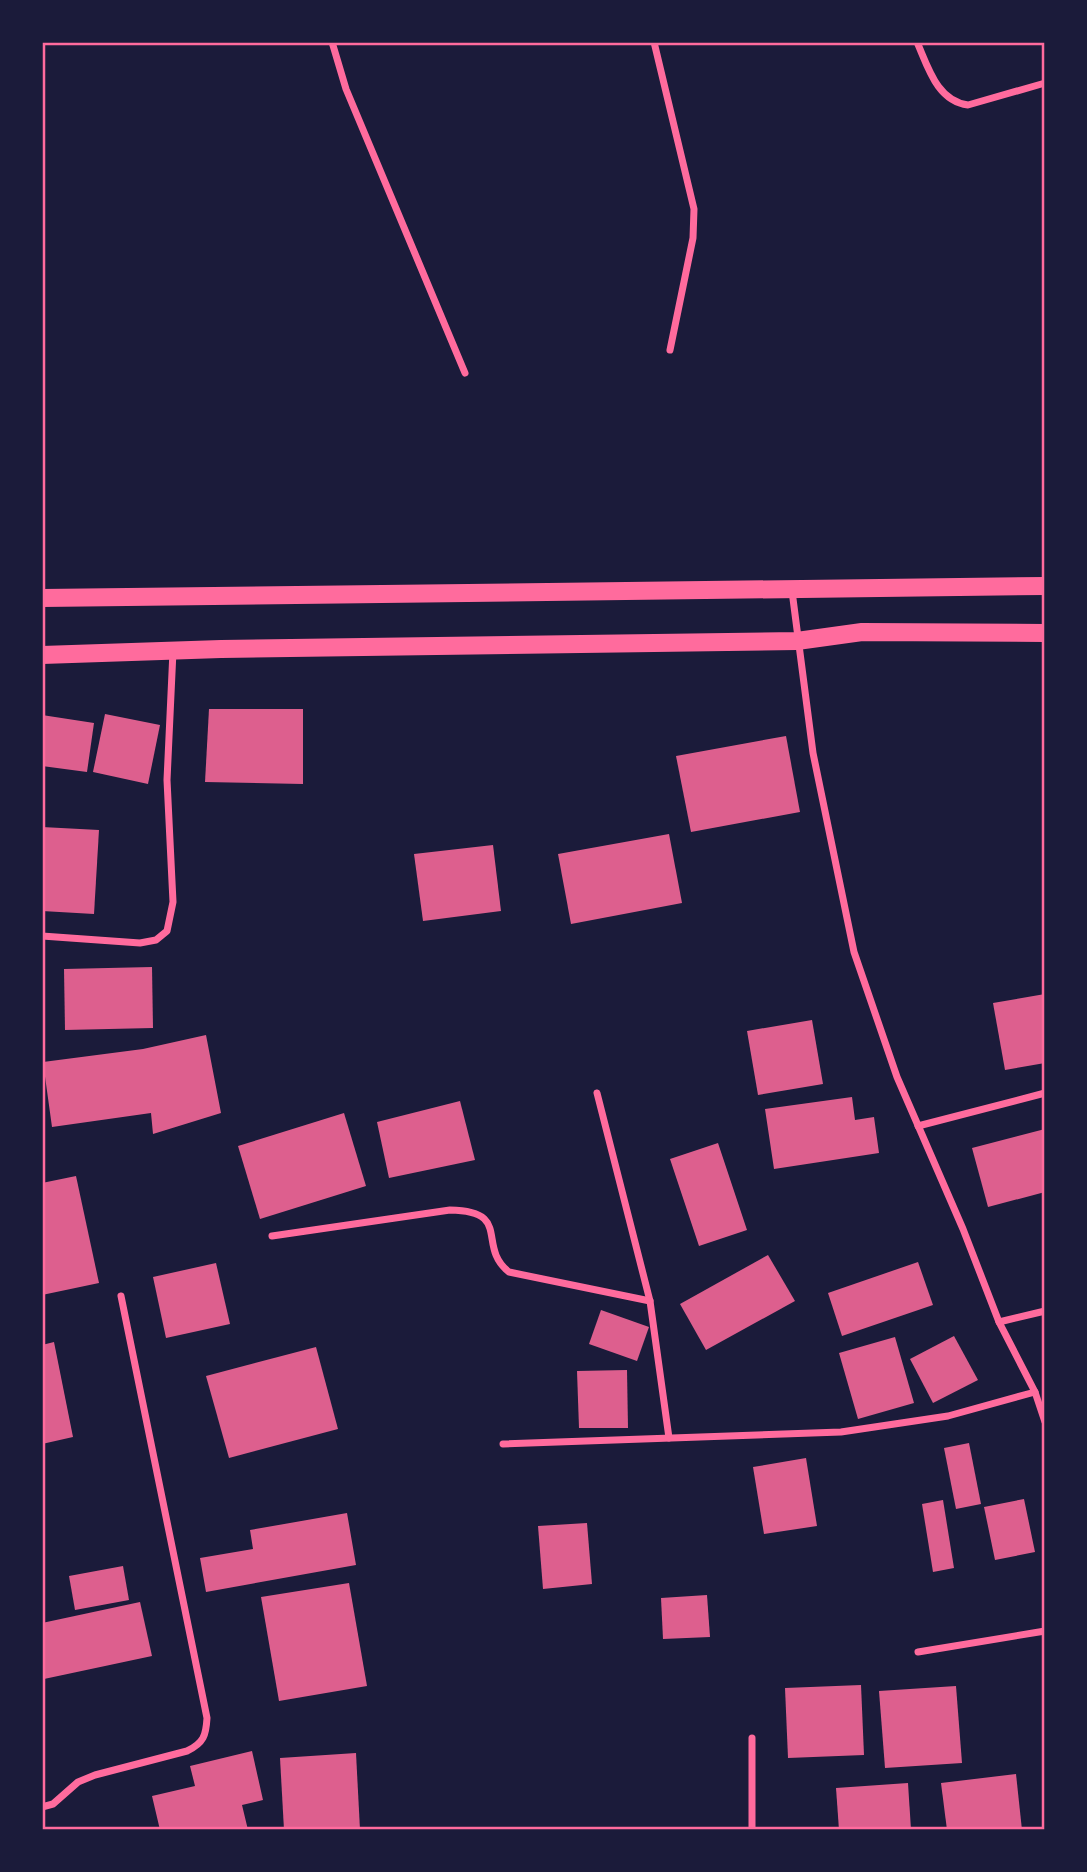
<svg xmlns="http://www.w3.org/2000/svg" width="1087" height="1872" viewBox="0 0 1087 1872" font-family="'DM Sans',sans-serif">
<rect width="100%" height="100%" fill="#1b1b3a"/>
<g fill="#dd5f8e">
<polygon points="209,709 303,709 303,784 205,782"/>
<polygon points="105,714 160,725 148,784 93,772"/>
<polygon points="42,715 94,723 87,772 42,766"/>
<polygon points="786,736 800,812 691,832 676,756"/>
<polygon points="42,827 99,830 94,914 42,911"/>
<polygon points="669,834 682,903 571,924 558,854"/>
<polygon points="493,845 501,911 423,921 414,854"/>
<polygon points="152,967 153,1028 65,1030 64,969"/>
<polygon points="1045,994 1045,1063 1005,1070 993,1003"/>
<polygon points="812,1020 823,1084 758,1095 747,1031"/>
<polygon points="206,1035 221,1113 153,1134 151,1113 52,1127 43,1062 143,1049"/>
<polygon points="852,1097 855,1120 874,1117 879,1153 774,1169 765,1109"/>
<polygon points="460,1101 475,1160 389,1178 377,1122"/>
<polygon points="344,1113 366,1186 260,1219 238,1146"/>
<polygon points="1045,1129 1045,1192 988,1207 972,1148"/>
<polygon points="718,1143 747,1230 699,1246 670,1159"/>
<polygon points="76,1176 99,1283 42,1295 42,1183"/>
<polygon points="768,1255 795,1301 706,1350 680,1304"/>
<polygon points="918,1262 933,1305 842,1336 828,1293"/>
<polygon points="216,1263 230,1324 166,1338 153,1277"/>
<polygon points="601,1310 649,1327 637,1361 589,1344"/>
<polygon points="954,1336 978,1380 933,1403 910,1359"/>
<polygon points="895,1337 914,1403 858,1419 839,1353"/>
<polygon points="54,1342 73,1437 42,1444 42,1345"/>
<polygon points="316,1347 338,1429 229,1458 206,1376"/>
<polygon points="627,1370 628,1428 579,1428 577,1371"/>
<polygon points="969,1443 981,1504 956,1509 944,1448"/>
<polygon points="806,1458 817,1526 764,1534 753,1467"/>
<polygon points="1024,1499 1035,1552 995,1560 984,1507"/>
<polygon points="943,1500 954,1568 933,1572 922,1504"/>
<polygon points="347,1513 356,1565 206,1592 200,1558 253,1549 250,1530"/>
<polygon points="587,1523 592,1584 543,1589 538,1526"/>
<polygon points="123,1566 129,1600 75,1610 69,1576"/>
<polygon points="349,1583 367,1686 279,1701 261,1597"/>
<polygon points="707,1595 710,1637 663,1639 661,1598"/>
<polygon points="140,1602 152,1656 44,1679 42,1623"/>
<polygon points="861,1685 864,1755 788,1758 785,1688"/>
<polygon points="956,1686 962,1763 885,1768 879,1691"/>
<polygon points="252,1751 263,1800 242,1805 248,1830 160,1830 152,1796 195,1786 190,1766"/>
<polygon points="356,1753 360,1830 284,1830 280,1758"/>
<polygon points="1016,1774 1022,1830 947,1830 941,1783"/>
<polygon points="908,1783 911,1830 839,1830 836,1788"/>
</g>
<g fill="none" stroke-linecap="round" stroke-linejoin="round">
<g stroke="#ff6b9d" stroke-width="7">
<polyline points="332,42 346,89 465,373"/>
<polyline points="654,42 694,209 693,238 670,350"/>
<path d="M917 42C928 67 937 101 968 105L1045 83"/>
<polyline points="792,591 813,753 854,952 897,1077 963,1229 999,1322 1035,1392 1045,1422"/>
<polyline points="42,936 140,943 156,940 167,931 173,902 167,780 173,651"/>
<polyline points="597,1093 650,1301 669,1438"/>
<polyline points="918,1126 1045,1093"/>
<path d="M272 1236 450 1210C513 1211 476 1246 509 1272L650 1301"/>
<polyline points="999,1322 1045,1311"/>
<polyline points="503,1444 841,1432 948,1416 1035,1392"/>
<polyline points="918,1652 1045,1631"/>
<path d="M42 1807 53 1804 78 1782 95 1775 187 1751C204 1743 206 1735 207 1718L121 1296"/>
<polyline points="752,1830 752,1738"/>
</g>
<g stroke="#ff6b9d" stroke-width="18">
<polyline points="42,598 1045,586"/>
<polyline points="42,655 221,649 797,641 862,632 1045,633"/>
</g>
</g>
<rect width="1087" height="1872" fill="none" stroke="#1b1b3a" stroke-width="88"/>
<rect x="44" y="44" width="999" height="1784" fill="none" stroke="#ff6b9d" stroke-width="2.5"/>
</svg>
